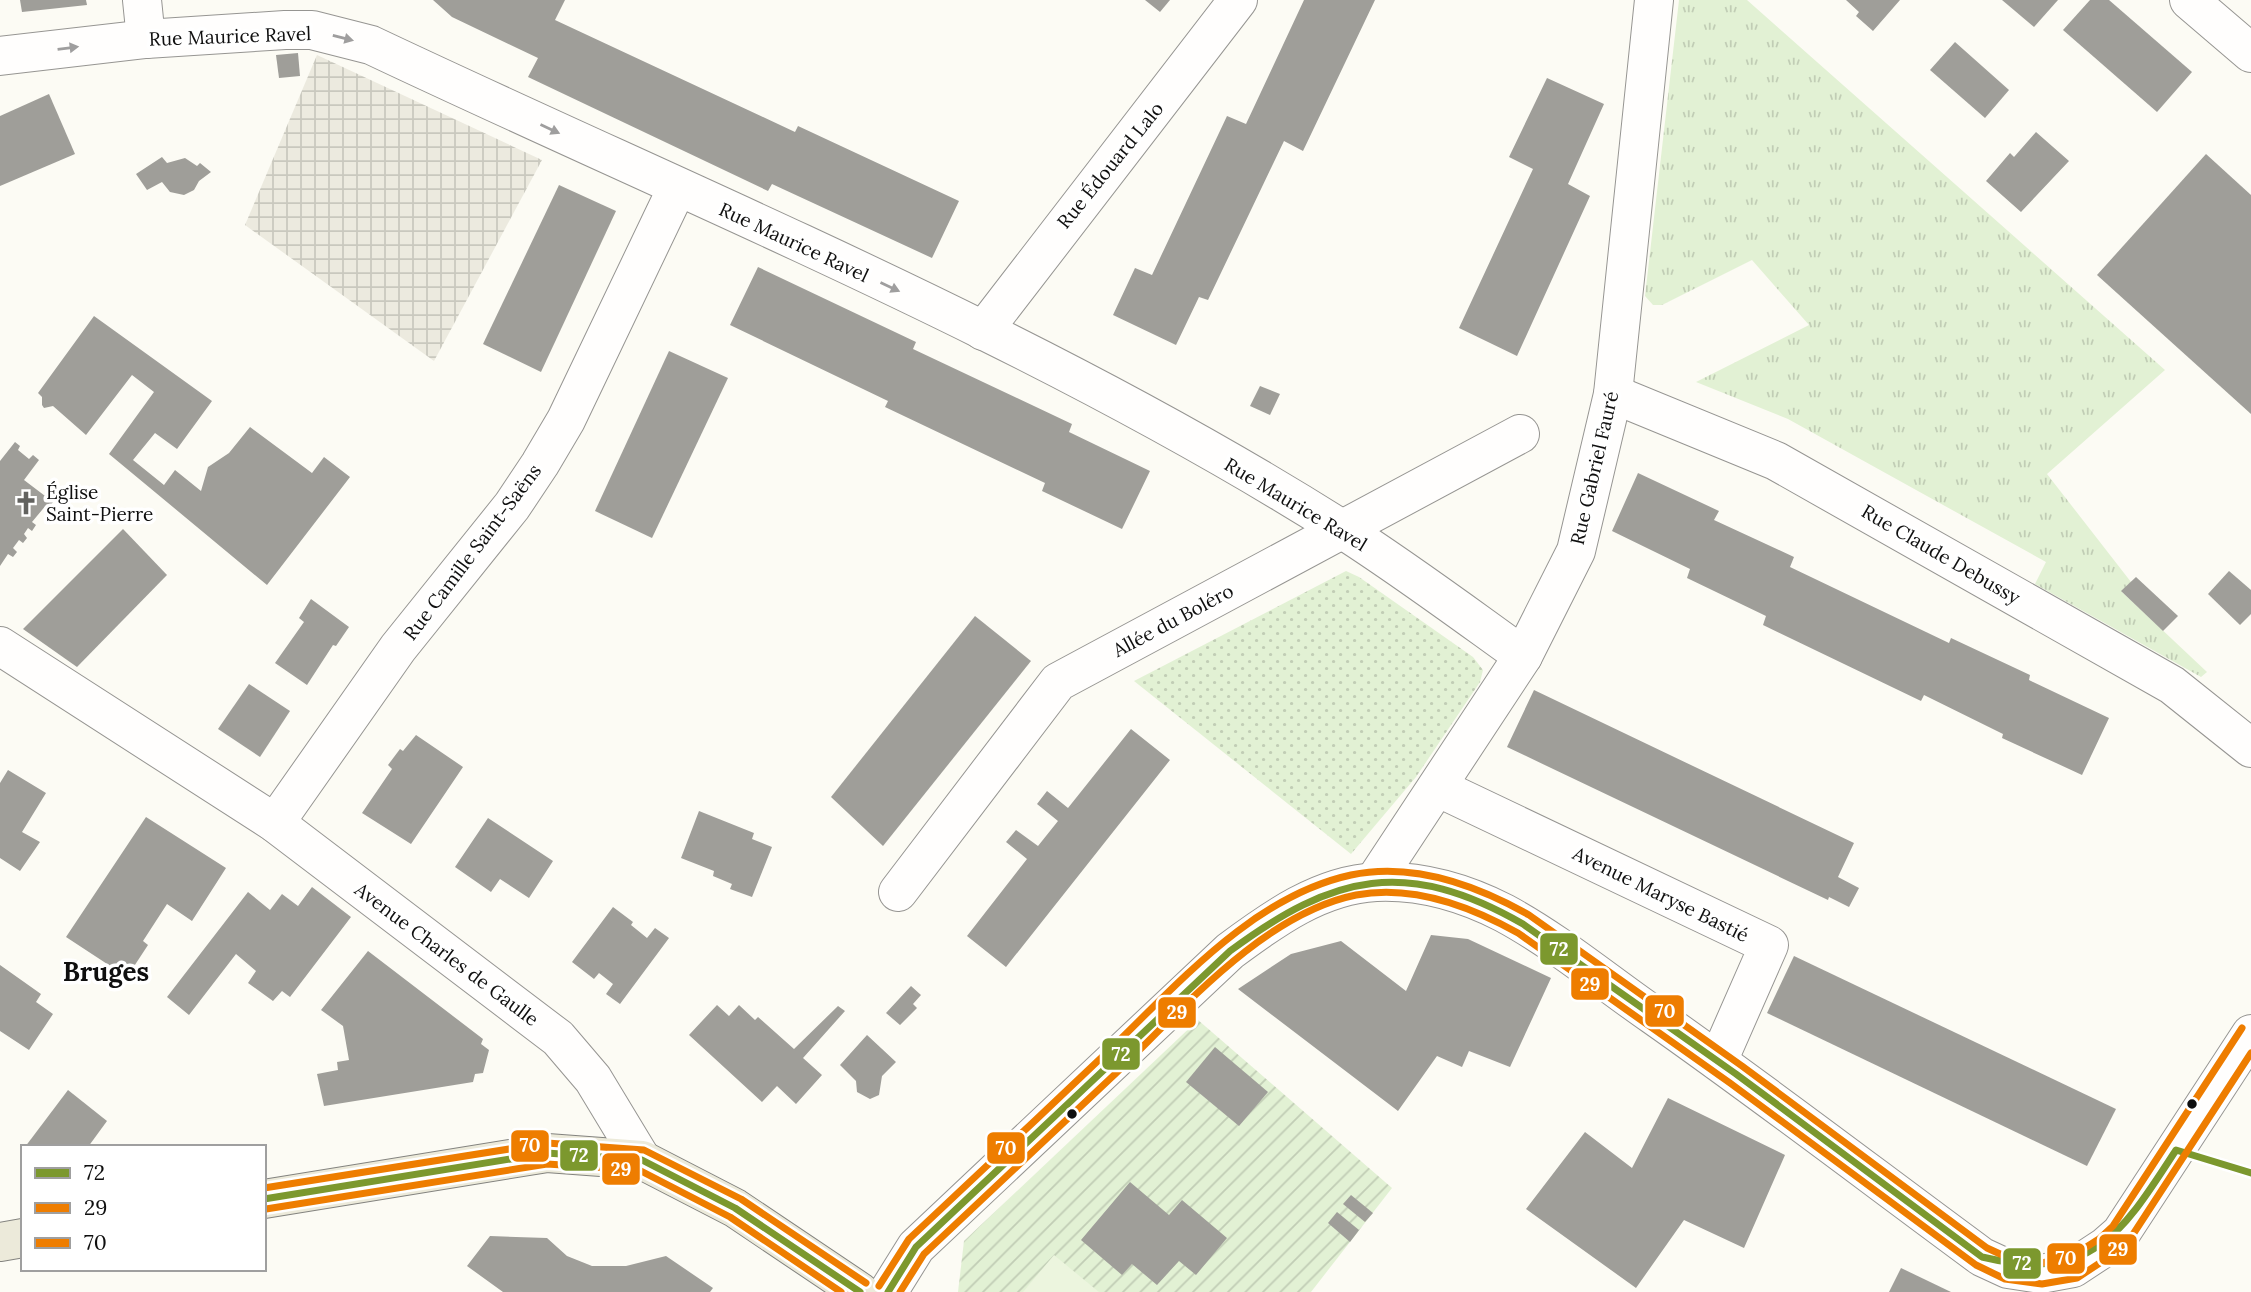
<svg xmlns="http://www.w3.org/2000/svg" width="2251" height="1292" viewBox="0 0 2251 1292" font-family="Lora,serif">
<defs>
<pattern id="grass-dots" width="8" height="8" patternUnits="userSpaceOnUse" patternTransform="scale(1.75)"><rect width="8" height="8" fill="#e2f1d4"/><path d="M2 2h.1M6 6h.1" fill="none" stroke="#c1cdb5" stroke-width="1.8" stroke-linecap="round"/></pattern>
<pattern id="park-tufts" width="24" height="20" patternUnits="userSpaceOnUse" patternTransform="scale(1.75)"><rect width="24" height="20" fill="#e2f1d4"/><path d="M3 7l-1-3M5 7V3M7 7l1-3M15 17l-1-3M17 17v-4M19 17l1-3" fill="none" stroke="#c1cdb5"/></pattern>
<pattern id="garden-furrows" width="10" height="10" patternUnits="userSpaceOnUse" patternTransform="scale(1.75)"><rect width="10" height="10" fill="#e2f1d4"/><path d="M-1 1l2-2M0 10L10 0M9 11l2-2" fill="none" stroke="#c1cdb5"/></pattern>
<pattern id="plaza-grid" width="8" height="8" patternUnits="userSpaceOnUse" patternTransform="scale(1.75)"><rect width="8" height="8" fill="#eceadf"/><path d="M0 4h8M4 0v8" fill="none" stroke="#c9c8be"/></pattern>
</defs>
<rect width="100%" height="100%" fill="#fcfbf4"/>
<polygon fill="url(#grass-dots)" points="1346,571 1359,577 1473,657 1483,670 1480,682 1416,777 1351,854 1134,681"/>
<polygon fill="url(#park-tufts)" points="1679,0 1747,0 2165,370 2047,474 2131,582 2122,592 2207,672 2201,677 2035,584 2046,562 1788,419 1696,382 1809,325 1752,260 1662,305 1653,305 1645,296"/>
<polygon fill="url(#garden-furrows)" points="1198,1020 1392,1188 1311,1292 958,1292 964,1241"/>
<polygon fill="#ecf5de" points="1054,1255 1099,1292 1023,1292"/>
<polygon fill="url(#plaza-grid)" points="317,55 542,160 434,361 245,225"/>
<g fill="#9f9e99">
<polygon points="20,0 86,0 87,5 22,12"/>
<polygon points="433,0 565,0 555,20 795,132 798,126 959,201 932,258 772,184 768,191 528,77 538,58 452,17"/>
<polygon points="1145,0 1170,0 1160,12"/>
<polygon points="1304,0 1375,0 1303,151 1284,141 1208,300 1199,297 1176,345 1113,315 1135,268 1152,275 1227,116 1246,124"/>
<polygon points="1846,0 1900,0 1873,31 1856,16 1859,12"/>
<polygon points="2002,0 2058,0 2034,27"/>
<polygon points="2090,0 2109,0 2192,72 2157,112 2063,30"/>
<polygon points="1955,42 2009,90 1985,118 1930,70"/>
<polygon points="298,53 300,76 279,78 276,55"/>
<polygon points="1547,78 1604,104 1568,184 1590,196 1517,356 1459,328 1533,169 1509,157"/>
<polygon points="49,94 75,154 0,186 0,116"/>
<polygon points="2036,132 2069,161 2021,212 1986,181 2010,153 2014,157"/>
<polygon points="2206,154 2251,195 2251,414 2097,275"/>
<polygon points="162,157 167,163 185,158 197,166 200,163 211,172 199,181 194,190 184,195 170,192 162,182 147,190 136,174"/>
<polygon points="559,185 616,211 541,372 483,344"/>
<polygon points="758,267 916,342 913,349 1072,424 1069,432 1150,471 1122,529 1042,491 1045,483 885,407 888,401 730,325"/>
<polygon points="94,316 212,401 177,449 155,433 133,460 164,485 175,470 201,491 208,467 229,453 250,427 312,473 324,457 350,477 267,585 109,454 154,392 132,375 86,435 53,406 44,408 42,405 42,397 38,393"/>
<polygon points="669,351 728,378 652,538 595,511"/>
<polygon points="1260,386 1280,394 1270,415 1250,406"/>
<polygon points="15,442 20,446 18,450 29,459 33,455 39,460 24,480 53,502 50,506 47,504 32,522 36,525 32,531 28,528 24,534 27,538 23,543 19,540 13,548 17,552 13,557 8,554 0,566 0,461"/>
<polygon points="1638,473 1719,511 1714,520 1794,557 1790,567 1949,643 1951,638 2030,675 2029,680 2109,718 2082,775 2002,738 2003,734 1924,695 1921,701 1763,625 1766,616 1687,578 1690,569 1612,531"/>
<polygon points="123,529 167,575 77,667 23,629"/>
<polygon points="2229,571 2251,590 2251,614 2240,625 2208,594"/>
<polygon points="2136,577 2178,616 2163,631 2121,591"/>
<polygon points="311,599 349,627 336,646 333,645 307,685 275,663 304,622 299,618"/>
<polygon points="975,616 1031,661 883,846 831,797"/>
<polygon points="249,684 290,711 260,757 218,729"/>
<polygon points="1534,690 1854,843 1838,877 1859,888 1849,907 1829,897 1828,900 1507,747"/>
<polygon points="1131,729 1170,760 1006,967 967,936 1027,859 1006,842 1016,830 1038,846 1058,821 1037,804 1047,791 1068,808"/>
<polygon points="416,735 463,767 411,844 362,813 392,769 388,765 400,749 403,751"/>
<polygon points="8,770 46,793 22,832 40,842 20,871 0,858 0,783"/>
<polygon points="699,811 754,833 752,839 772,847 752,897 730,889 732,884 713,876 714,871 681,858"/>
<polygon points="146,817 226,868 192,921 167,904 143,941 148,945 127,977 66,937"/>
<polygon points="488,818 553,861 529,898 500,879 491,892 455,867"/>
<polygon points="312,887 351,917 290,997 282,991 273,1001 248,983 256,971 236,954 189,1015 167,997 248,892 270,910 282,894 298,906"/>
<polygon points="613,907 633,922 631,925 647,938 655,928 669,938 620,1004 606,994 613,984 599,973 594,979 572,962"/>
<polygon points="1431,935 1468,939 1551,978 1510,1067 1469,1051 1462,1067 1437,1056 1398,1111 1238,989 1291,954 1341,941 1406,991"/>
<polygon points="368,951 483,1039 481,1044 489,1050 483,1073 475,1074 473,1082 324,1106 317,1074 338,1070 337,1062 349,1060 343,1026 321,1010"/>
<polygon points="1794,956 2116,1109 2087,1166 1767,1013"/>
<polygon points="0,965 41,994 36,1002 53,1014 29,1050 0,1031"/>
<polygon points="911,986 921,995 913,1004 917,1008 900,1025 886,1013"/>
<polygon points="717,1005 729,1016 739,1005 755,1020 758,1017 794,1049 838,1006 845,1011 803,1058 822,1075 796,1104 777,1086 762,1102 689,1035"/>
<polygon points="867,1035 896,1062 882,1076 879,1095 870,1099 857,1092 856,1081 840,1065"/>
<polygon points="1215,1047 1268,1092 1239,1126 1186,1082"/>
<polygon points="68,1090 107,1121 88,1147 25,1147"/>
<polygon points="1668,1098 1785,1155 1744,1248 1684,1220 1636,1288 1526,1209 1585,1132 1632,1168"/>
<polygon points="1130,1182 1169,1215 1182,1200 1227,1238 1196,1275 1179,1261 1157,1285 1132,1264 1122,1275 1081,1240"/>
<polygon points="1351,1195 1373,1213 1365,1222 1343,1204"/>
<polygon points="1337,1212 1359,1230 1350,1242 1328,1223"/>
<polygon points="490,1236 547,1238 567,1256 592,1266 626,1266 666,1256 713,1288 710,1292 503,1292 467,1266"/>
<polygon points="1901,1268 1951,1292 1889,1292"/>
</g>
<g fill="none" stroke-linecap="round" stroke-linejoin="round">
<g stroke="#969592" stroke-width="40">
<g id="minor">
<polyline points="142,0 146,39"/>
<polyline points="2189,0 2251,53"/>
<path d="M0 56 146 39 285 30H312L371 45C696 199 1036 336 1340 528 1403 568 1463 613 1523 656"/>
<polyline points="983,331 1238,0"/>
<polyline points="1613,394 1776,461 2172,685 2251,748"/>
<polyline points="0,646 275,823 558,1038 593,1079 642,1160"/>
<polyline points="1439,788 1769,945 1718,1061"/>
<polyline points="275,823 398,648 512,506 540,464 566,420 677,188"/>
<polyline points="1374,882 1523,656 1576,551 1613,394 1654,0"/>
<polyline points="898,892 1058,682 1520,434"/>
<path d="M888 1292 916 1247 1230 951C1273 919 1320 885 1376 882 1420 880 1465 893 1504 913 1556 941 1604 981 1653 1015 1764 1093 1872 1176 1982 1257L2008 1269 2041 1274 2073 1268 2105 1247 2121 1233 2251 1034"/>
</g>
</g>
<g stroke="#83837f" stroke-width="40">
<g id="major">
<polyline points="264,1199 547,1153 642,1160 735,1208 860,1292"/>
<polyline points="0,1242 23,1238"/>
</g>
</g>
<use href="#minor" stroke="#fffefd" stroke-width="38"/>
<use href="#major" stroke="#eceada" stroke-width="38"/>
<g stroke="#fff" stroke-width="12">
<g id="bus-1">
<polyline points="264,1199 547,1153 642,1160 735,1208 860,1292"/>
<path d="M888 1292 916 1247 1230 951C1334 874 1406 857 1523 924L1736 1074 1982 1257C2092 1283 2121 1235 2176 1150L2251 1173"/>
</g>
</g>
<g stroke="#fff" stroke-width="12">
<g id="bus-2">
<polyline points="266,1209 547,1164 639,1170 730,1217 841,1292"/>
<path d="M900 1292 924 1254C987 1194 1050 1135 1113 1076 1180 1012 1262 914 1356 895 1413 884 1470 906 1518 933L1730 1083 1976 1265 2005 1279 2042 1284 2077 1278 2112 1255 2130 1239 2251 1053"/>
</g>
</g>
<g stroke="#fff" stroke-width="12">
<g id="bus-3">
<polyline points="264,1188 547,1143 644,1150 741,1199 866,1283"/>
<path d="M879 1286 909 1239C973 1179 1038 1118 1102 1057 1174 989 1250 897 1351 875 1413 862 1476 885 1529 915L1742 1066 1987 1248 2011 1259 2041 1263 2069 1258 2099 1239 2113 1226 2242 1028"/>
</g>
</g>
<use href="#bus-1" stroke="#7c982e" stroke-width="7"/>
<use href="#bus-2" stroke="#ee7d00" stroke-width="7"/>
<use href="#bus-3" stroke="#ee7d00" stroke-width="7"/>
</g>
<defs><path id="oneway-solid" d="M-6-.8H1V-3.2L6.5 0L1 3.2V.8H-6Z" transform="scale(1.75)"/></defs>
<g fill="#9f9e9e">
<use href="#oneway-solid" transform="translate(343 38) rotate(14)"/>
<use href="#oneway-solid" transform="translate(68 48) rotate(-7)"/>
<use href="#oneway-solid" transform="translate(550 129) rotate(25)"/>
<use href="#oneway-solid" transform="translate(890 287) rotate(25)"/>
</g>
<defs>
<g id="church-bare" transform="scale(1.89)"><path d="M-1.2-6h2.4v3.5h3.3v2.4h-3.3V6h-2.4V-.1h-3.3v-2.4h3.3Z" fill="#62625f" stroke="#fff" stroke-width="2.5" paint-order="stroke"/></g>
</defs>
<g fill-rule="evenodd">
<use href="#church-bare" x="26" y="503"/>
</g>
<g fill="#0f0f0f" stroke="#fff" stroke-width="2.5">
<circle cx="2192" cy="1104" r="6"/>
<circle cx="1072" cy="1114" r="6"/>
</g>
<g text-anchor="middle" stroke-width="7" stroke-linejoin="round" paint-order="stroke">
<g font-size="19" fill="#0f0f0f" stroke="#fff">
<text transform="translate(230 36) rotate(-2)" y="7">Rue Maurice Ravel</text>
<text transform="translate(1110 165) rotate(-51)" y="7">Rue Édouard Lalo</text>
<text transform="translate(794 242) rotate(25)" y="7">Rue Maurice Ravel</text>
<text transform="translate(1594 468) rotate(-77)" y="7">Rue Gabriel Fauré</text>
<text transform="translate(1296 504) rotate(31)" y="7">Rue Maurice Ravel</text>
<text transform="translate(472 552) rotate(-53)" y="7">Rue Camille Saint-Saëns</text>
<text transform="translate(1941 554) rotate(30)" y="7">Rue Claude Debussy</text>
<text transform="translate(1173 620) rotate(-28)" y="7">Allée du Boléro</text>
<text transform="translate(1661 894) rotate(26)" y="7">Avenue Maryse Bastié</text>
<text transform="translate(447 954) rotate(37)" y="7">Avenue Charles de Gaulle</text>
</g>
<g font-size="19" fill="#0f0f0f" stroke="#fff" text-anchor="start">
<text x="46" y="499">Église<tspan x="46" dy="22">Saint-Pierre</tspan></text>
</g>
<g font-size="26" font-weight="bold" fill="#0f0f0f" stroke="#fff">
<text x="106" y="981">Bruges</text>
</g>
</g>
<g stroke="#fff" stroke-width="2.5">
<rect x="1539" y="932" width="40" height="34" rx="7" fill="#7c982e"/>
<rect x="1570" y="967" width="40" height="34" rx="7" fill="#ee7d00"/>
<rect x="1644" y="994" width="41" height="34" rx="7" fill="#ee7d00"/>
<rect x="1157" y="996" width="40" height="33" rx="7" fill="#ee7d00"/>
<rect x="1101" y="1037" width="40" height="34" rx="7" fill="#7c982e"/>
<rect x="510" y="1129" width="40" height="34" rx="7" fill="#ee7d00"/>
<rect x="986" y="1131" width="40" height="34" rx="7" fill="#ee7d00"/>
<rect x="559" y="1139" width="40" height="33" rx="7" fill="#7c982e"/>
<rect x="601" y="1152" width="40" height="34" rx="7" fill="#ee7d00"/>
<rect x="2098" y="1233" width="40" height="33" rx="7" fill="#ee7d00"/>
<rect x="2046" y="1242" width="40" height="33" rx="7" fill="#ee7d00"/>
<rect x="2002" y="1247" width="40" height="33" rx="7" fill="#7c982e"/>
</g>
<g font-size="19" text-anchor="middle" font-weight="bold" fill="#fff">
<text x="1559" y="956">72</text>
<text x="1590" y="991">29</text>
<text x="1665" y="1018">70</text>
<text x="1177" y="1019">29</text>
<text x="1121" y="1061">72</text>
<text x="530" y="1152">70</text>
<text x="1006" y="1155">70</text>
<text x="579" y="1162">72</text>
<text x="621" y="1176">29</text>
<text x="2118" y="1256">29</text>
<text x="2066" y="1265">70</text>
<text x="2022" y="1270">72</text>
</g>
<rect x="21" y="1145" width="245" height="126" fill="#ffffff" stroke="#9f9f9f" stroke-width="2"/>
<rect x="35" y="1168" width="35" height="10" fill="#7c982e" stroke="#9f9f9f" stroke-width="2"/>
<text x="84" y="1180" font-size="21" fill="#0f0f0f">72</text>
<rect x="35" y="1203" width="35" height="10" fill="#ee7d00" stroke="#9f9f9f" stroke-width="2"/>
<text x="84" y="1215" font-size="21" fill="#0f0f0f">29</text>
<rect x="35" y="1238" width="35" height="10" fill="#ee7d00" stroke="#9f9f9f" stroke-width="2"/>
<text x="84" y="1250" font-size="21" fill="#0f0f0f">70</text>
</svg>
